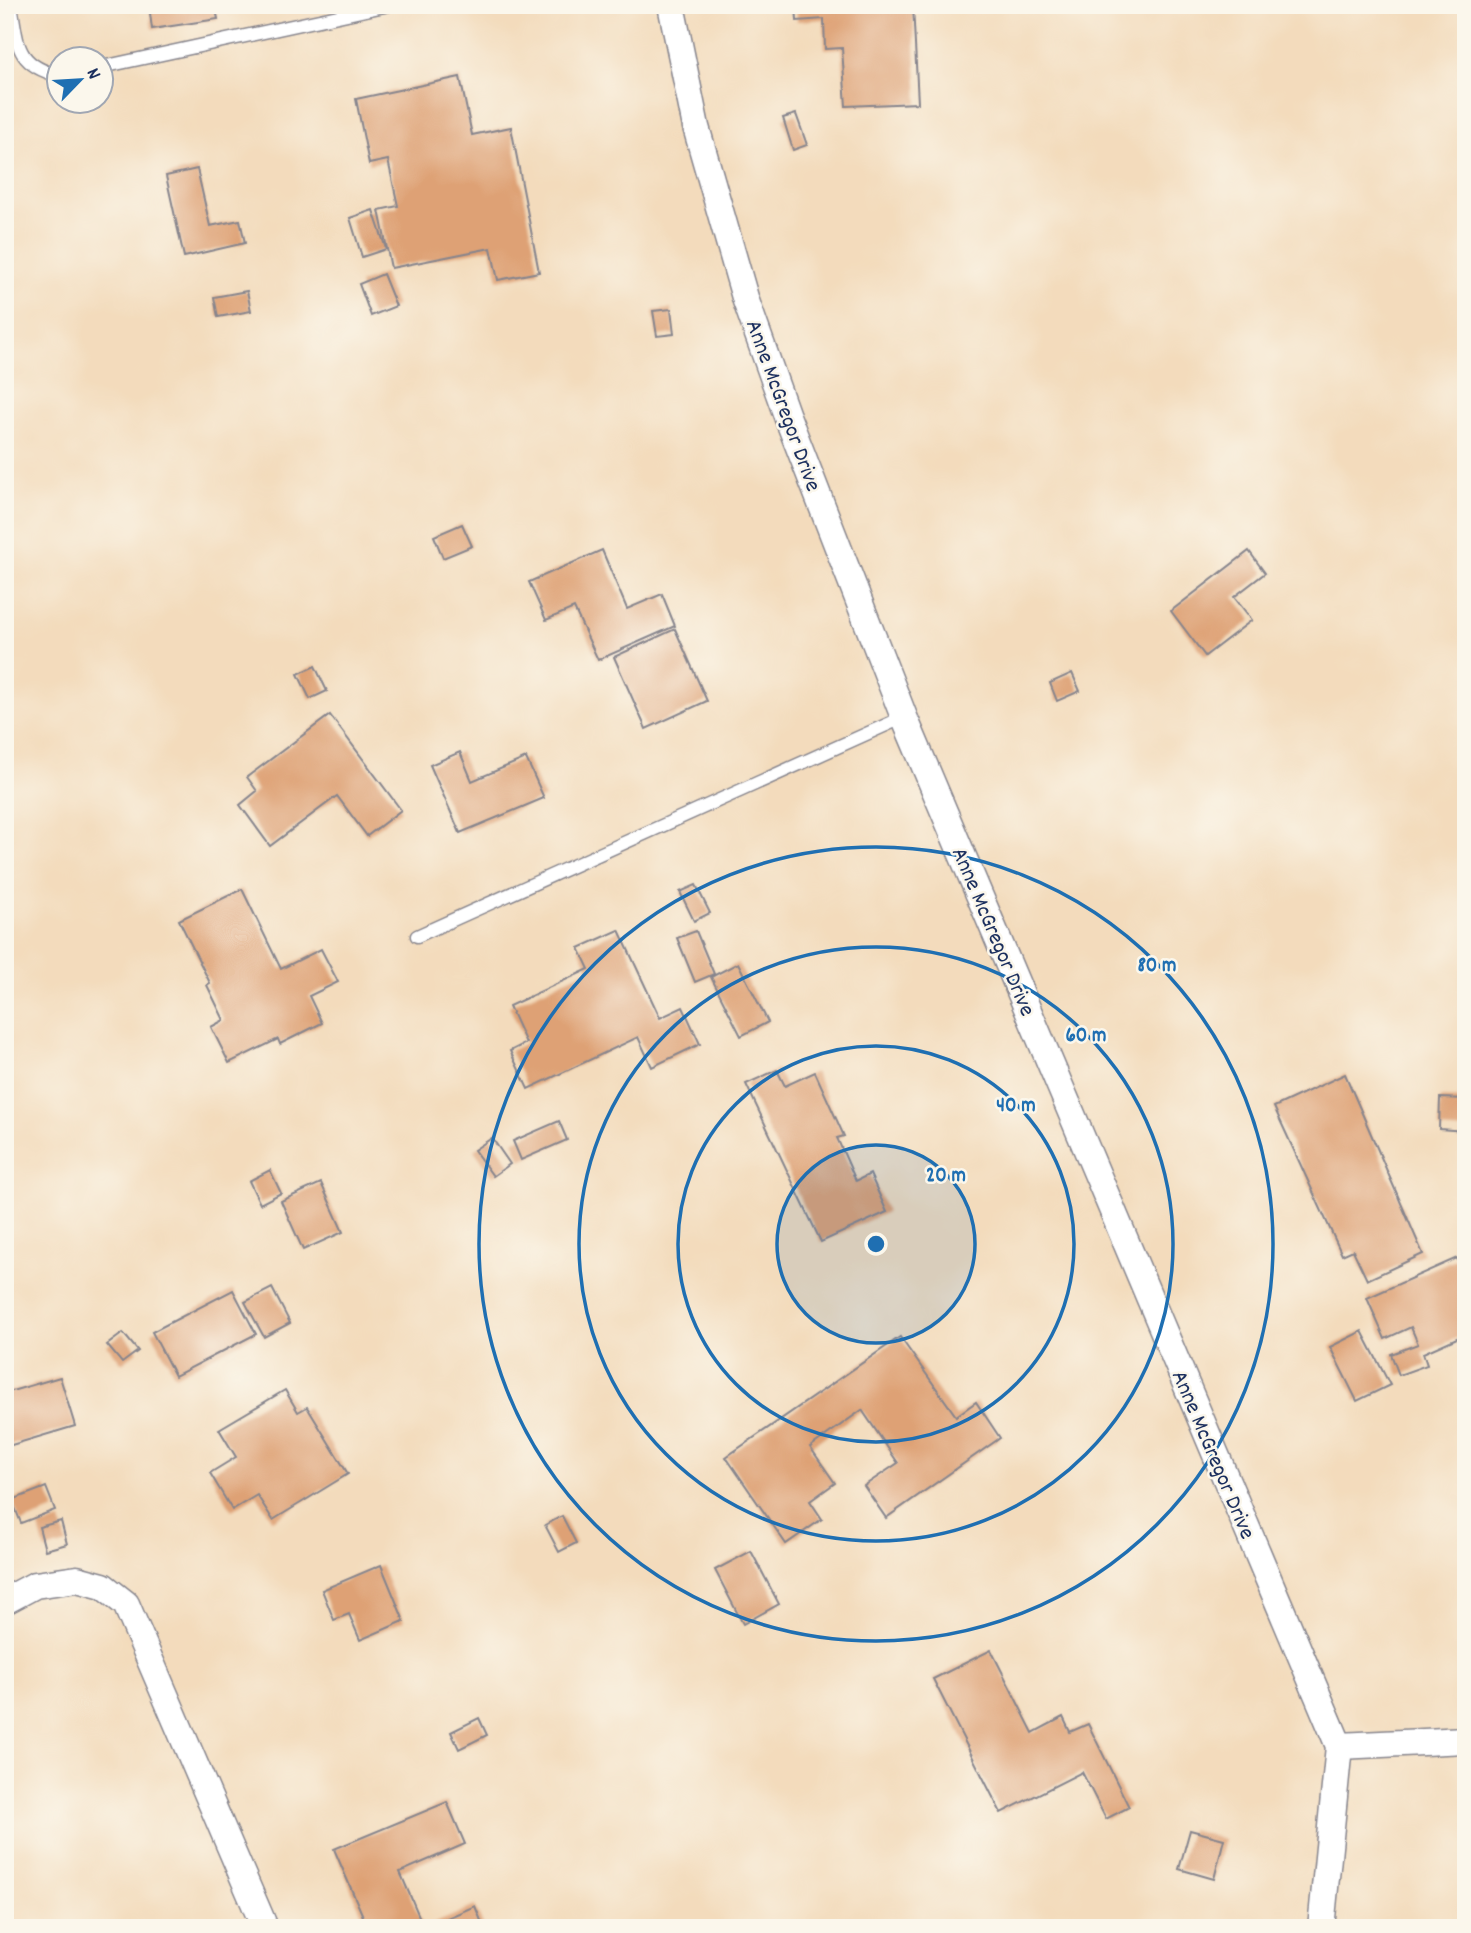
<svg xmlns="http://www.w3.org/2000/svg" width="1471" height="1933" viewBox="0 0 1471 1933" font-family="Dekko,sans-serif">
<rect width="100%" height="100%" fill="#fbf7ec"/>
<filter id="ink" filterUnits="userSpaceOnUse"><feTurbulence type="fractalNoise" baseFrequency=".0143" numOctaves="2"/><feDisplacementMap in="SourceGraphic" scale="14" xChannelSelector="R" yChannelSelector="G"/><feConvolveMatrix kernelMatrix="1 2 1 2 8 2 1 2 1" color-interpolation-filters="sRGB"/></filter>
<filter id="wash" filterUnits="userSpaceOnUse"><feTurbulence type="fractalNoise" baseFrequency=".00686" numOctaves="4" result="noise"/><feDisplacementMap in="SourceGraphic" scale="28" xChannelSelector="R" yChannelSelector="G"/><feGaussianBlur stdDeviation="1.57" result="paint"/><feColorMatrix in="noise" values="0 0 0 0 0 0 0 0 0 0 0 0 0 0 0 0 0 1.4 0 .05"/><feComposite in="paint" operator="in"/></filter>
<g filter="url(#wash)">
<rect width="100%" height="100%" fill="#f3dbbc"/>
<g id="blocks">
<g fill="#dea174">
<polygon points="149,5 215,5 218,19 152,29"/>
<polygon points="796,5 913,5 918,103 846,106 842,48 825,49 824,19 797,21"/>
<polygon points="460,77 472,135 511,127 539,272 498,280 491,248 391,268 379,210 398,206 388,160 369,164 356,99"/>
<polygon points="796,114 807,145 793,150 783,118"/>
<polygon points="197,169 210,226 240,220 245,243 184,257 166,176"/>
<polygon points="373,210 386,249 362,257 350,218"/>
<polygon points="383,274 396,306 371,316 359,284"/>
<polygon points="247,291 251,311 218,317 214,297"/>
<polygon points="671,309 674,334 657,336 653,311"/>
<polygon points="462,524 472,546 443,558 434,536"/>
<polygon points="602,550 627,609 662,594 675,626 598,660 574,608 546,620 529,582"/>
<polygon points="1249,551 1265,573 1234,597 1252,620 1205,656 1171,611"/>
<polygon points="675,629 707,701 646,729 614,657"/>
<polygon points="315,666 327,691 310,699 298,674"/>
<polygon points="1072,673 1080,691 1057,701 1050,683"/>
<polygon points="330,715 401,810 367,836 337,796 270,846 240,805 257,791 247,777"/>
<polygon points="460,752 472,781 526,758 544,798 460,833 430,765"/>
<polygon points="696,885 710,913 694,921 680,892"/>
<polygon points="242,889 281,969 321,949 338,982 309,996 322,1023 280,1044 278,1039 229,1063 211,1027 224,1020 207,985 210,983 179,920"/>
<polygon points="619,930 660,1018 683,1007 700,1044 652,1067 638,1037 528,1089 510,1051 526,1043 509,1006 589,969 579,948"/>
<polygon points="696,931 714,974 695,982 677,938"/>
<polygon points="738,963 768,1022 741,1036 711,977"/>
<polygon points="777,1070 785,1086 815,1072 844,1136 837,1138 856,1181 870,1174 887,1212 821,1242 746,1084"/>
<polygon points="1345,1074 1423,1254 1367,1280 1353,1250 1342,1255 1274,1107"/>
<polygon points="1440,1098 1466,1099 1466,1131 1439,1129"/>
<polygon points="559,1121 567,1140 521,1160 513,1141"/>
<polygon points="492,1138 510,1164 493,1176 474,1150"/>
<polygon points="270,1170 281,1193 260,1204 249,1181"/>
<polygon points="321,1183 343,1232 303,1250 281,1201"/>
<polygon points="1457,1258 1466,1278 1466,1334 1423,1353 1427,1365 1399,1375 1391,1354 1418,1344 1411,1327 1385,1339 1367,1298"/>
<polygon points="272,1288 290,1323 264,1337 245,1302"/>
<polygon points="233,1290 256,1334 175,1376 152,1332"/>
<polygon points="1362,1331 1390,1385 1357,1401 1330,1347"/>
<polygon points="123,1333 138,1351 122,1363 107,1345"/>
<polygon points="900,1337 956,1416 976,1402 1000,1438 886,1518 864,1486 898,1463 862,1410 810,1447 835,1483 810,1501 822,1519 786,1544 726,1457"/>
<polygon points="60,1377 75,1426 5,1447 5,1393"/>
<polygon points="285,1390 298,1412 307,1407 348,1474 273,1520 257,1495 232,1510 210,1473 236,1457 219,1429"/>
<polygon points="46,1487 55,1510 21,1523 12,1500"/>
<polygon points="562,1516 576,1543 559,1552 545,1525"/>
<polygon points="61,1521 67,1544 45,1550 39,1527"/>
<polygon points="751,1551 779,1604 743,1624 715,1570"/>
<polygon points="381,1565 404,1621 360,1640 349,1614 334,1620 322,1590"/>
<polygon points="991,1650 1033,1733 1063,1717 1070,1732 1088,1724 1129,1807 1106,1819 1082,1772 1001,1813 933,1679"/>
<polygon points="479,1718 487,1735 459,1749 451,1732"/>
<polygon points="447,1802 465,1844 400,1872 424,1928 368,1928 334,1849"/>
<polygon points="1190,1830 1224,1839 1214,1879 1179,1869"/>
<polygon points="475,1906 484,1928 424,1928"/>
</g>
</g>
</g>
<g filter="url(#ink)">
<use href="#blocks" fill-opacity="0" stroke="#87858d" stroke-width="2"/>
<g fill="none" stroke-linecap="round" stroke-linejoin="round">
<g stroke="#87858d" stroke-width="15">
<g id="service">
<path d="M11 5C18 44 15 65 60 76"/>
<polyline points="102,67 389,5"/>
<polyline points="417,936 904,717"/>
</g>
</g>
<g stroke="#87858d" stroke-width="29">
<g id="minor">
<polyline points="671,5 696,127 746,301 787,416 904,717 1339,1746 1321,1928"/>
<polyline points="5,1601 35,1585 77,1579 103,1586 126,1604 265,1928"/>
<polyline points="1339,1746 1466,1740"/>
</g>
</g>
<use href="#service" stroke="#fff" stroke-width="12"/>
<use href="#minor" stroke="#fff" stroke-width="26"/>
</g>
</g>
<circle cx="876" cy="1244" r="99" fill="#1f6fb2" fill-opacity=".12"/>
<g fill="none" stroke="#1f6fb2" stroke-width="3.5">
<circle cx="876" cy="1244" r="99"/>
<circle cx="876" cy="1244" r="198"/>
<circle cx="876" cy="1244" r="297"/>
<circle cx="876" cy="1244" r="397"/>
</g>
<g text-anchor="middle" stroke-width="5" stroke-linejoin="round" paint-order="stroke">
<g font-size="23" fill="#1b2f5e" stroke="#fbf7ec">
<text transform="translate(785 405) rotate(70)" y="8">Anne McGregor Drive</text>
<text transform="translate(995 931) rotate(67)" y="8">Anne McGregor Drive</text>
<text transform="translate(1215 1454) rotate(67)" y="8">Anne McGregor Drive</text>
</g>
</g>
<circle cx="876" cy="1244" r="10" fill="#1f6fb2" stroke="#fbf7ec" stroke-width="3.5"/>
<g font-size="21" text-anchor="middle" font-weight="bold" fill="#1f6fb2" stroke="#fbf7ec" stroke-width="5" stroke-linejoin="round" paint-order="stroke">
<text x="1157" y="971">80 m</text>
<text x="1086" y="1041">60 m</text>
<text x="1016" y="1111">40 m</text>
<text x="946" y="1181">20 m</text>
</g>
<rect width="1471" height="1933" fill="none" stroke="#fbf7ec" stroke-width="28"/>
<g transform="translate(80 80) rotate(65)"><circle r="33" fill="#fbf7ec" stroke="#a1a7b3" stroke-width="2"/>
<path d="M0-5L12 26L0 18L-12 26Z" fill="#1f6fb2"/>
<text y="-10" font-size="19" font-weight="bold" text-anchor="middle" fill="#1b2f5e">N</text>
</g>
</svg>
